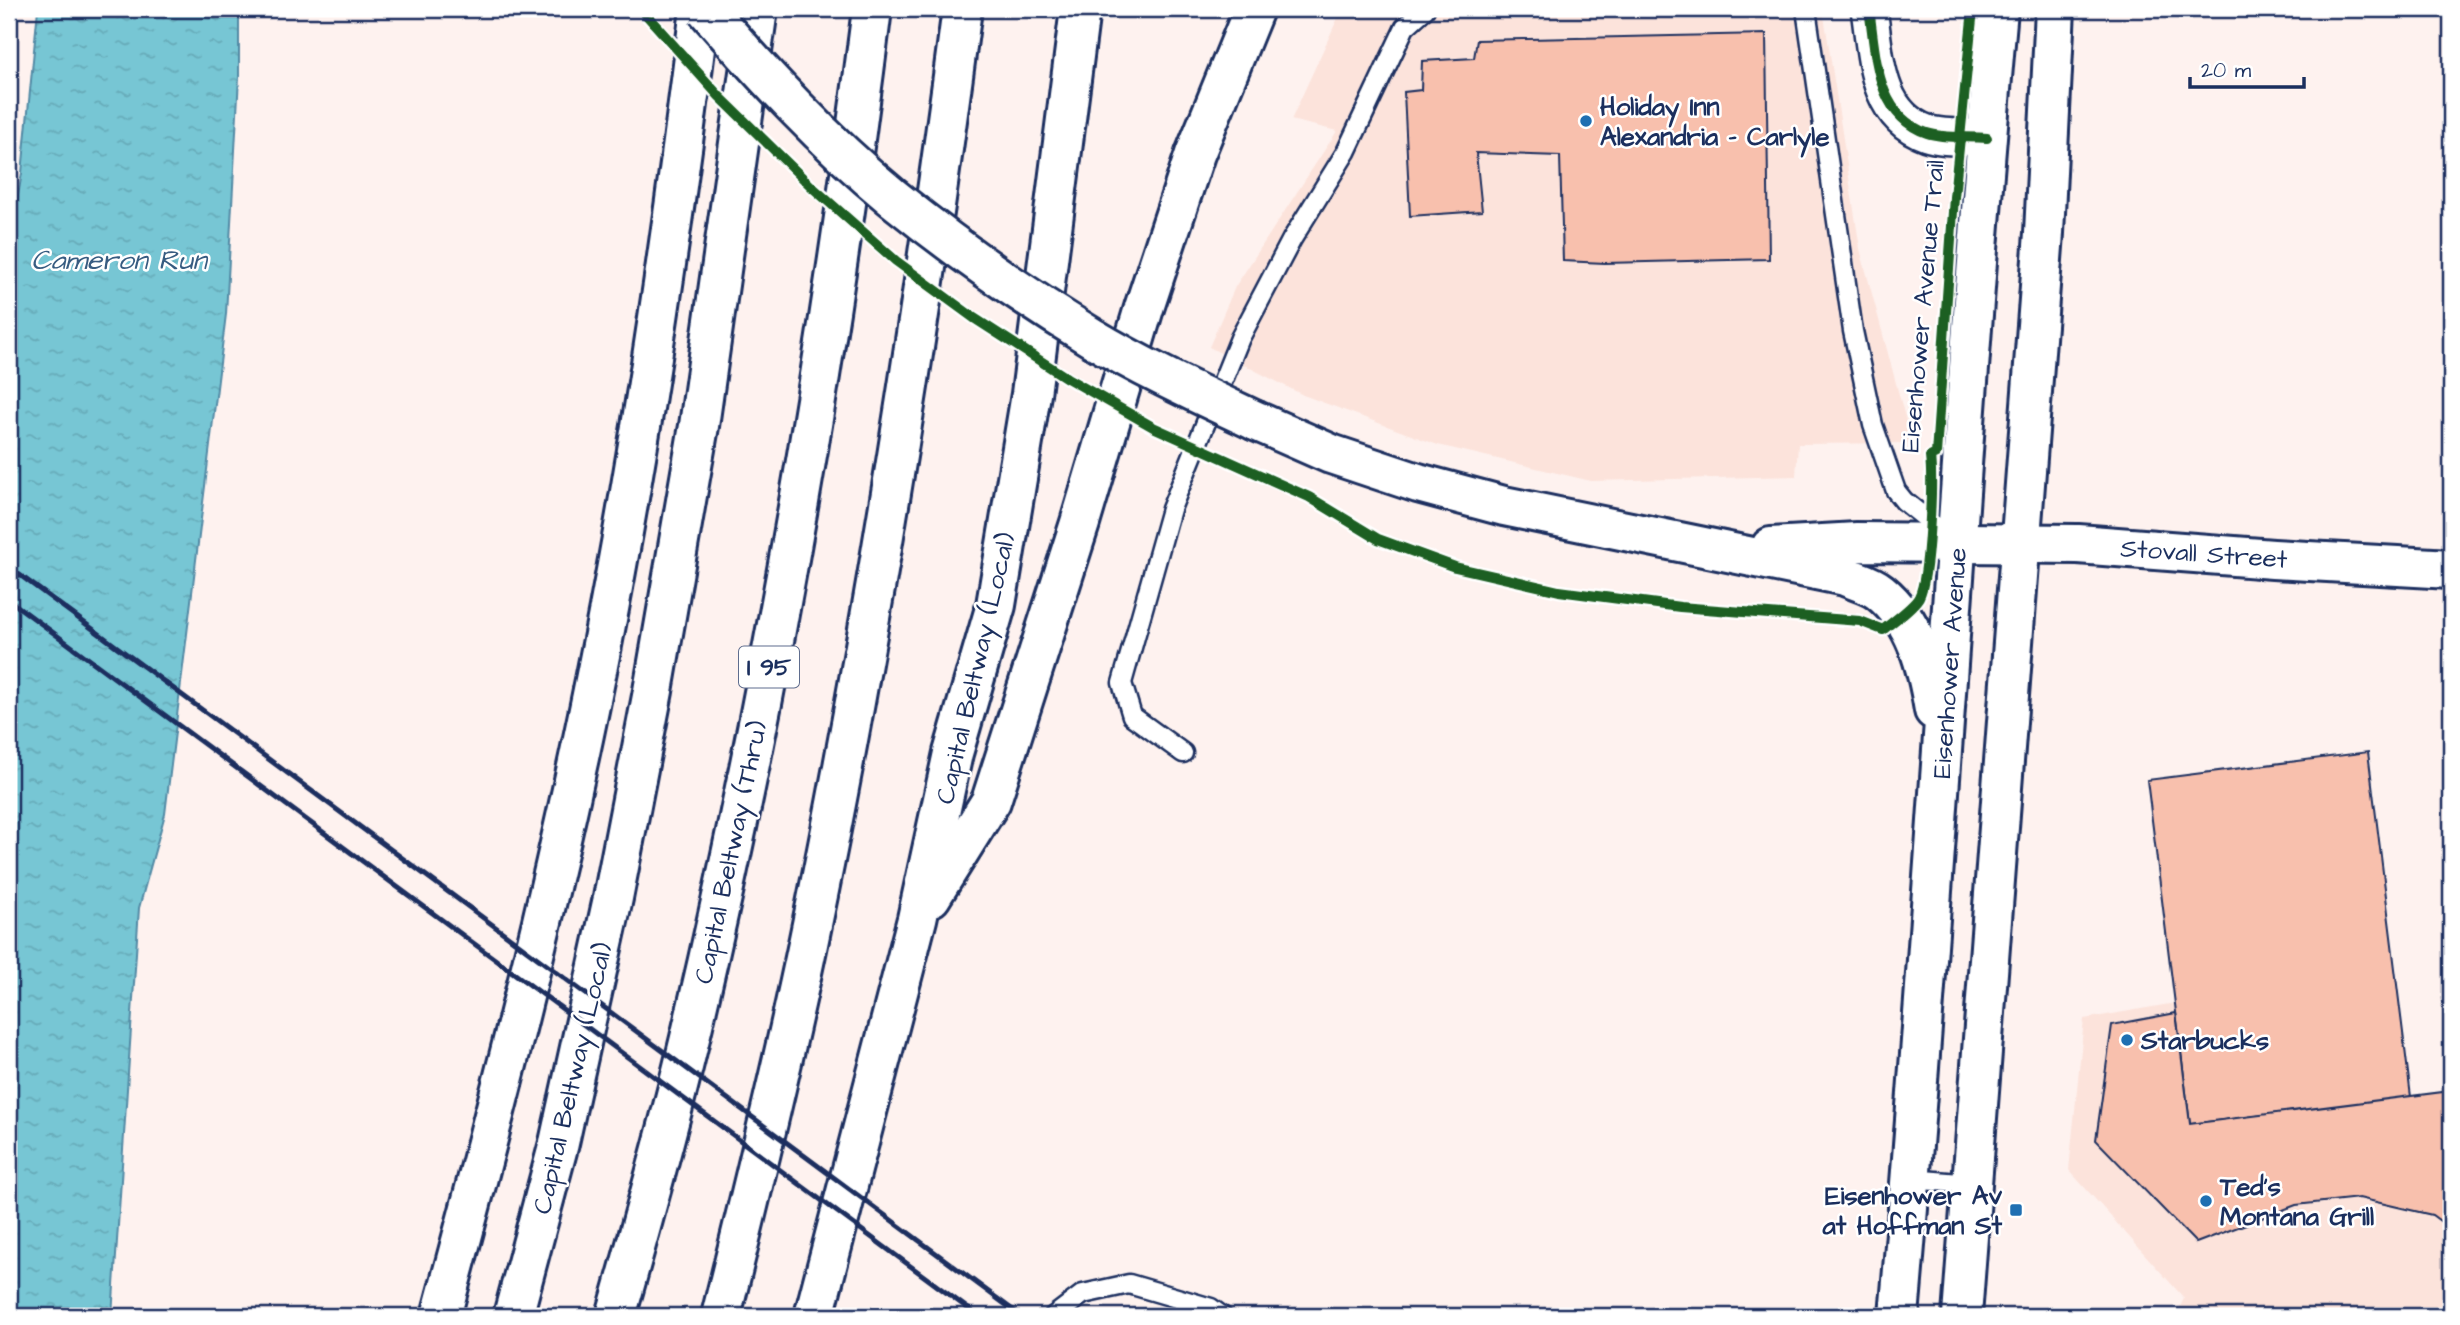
<svg xmlns="http://www.w3.org/2000/svg" width="2460" height="1325" viewBox="0 0 2460 1325" font-family="'Architects Daughter',sans-serif">
<defs>
<pattern id="water-ripples" width="26" height="14" patternUnits="userSpaceOnUse" patternTransform="scale(1.75)"><rect width="26" height="14" fill="#77c6d4"/><path d="M2 4q2-2 4 0t4 0M15 11q2-2 4 0t4 0" fill="none" stroke="#66aab8"/></pattern>
</defs>
<rect width="100%" height="100%" fill="#fef2ef"/>
<filter id="ink" filterUnits="userSpaceOnUse"><feTurbulence type="fractalNoise" baseFrequency=".0143" numOctaves="2"/><feDisplacementMap in="SourceGraphic" scale="14" xChannelSelector="R" yChannelSelector="G"/><feConvolveMatrix kernelMatrix="1 2 1 2 8 2 1 2 1" color-interpolation-filters="sRGB"/></filter>
<g filter="url(#ink)">
<g fill="#fce3db">
<polygon points="1342,9 1823,9 1860,249 1912,443 1798,444 1796,476 1591,481 1438,445 1303,395 1209,347 1235,287 1337,131 1291,120"/>
<polygon points="2175,1003 2411,1097 2451,1091 2451,1316 2176,1316 2184,1298 2069,1170 2084,1019"/>
</g>
<polygon fill="url(#water-ripples)" stroke="#528aa5" stroke-width="2" points="38,9 239,9 239,77 226,314 165,814 139,908 112,1316 9,1316 9,246 22,173"/>
<g fill="#f8c0ad" stroke="#1b2f5e" stroke-width="2">
<polygon points="1766,34 1769,259 1605,263 1563,261 1560,156 1476,153 1482,211 1410,216 1404,92 1421,90 1422,61 1474,58 1477,40"/>
<polygon points="2368,752 2411,1097 2190,1124 2147,780"/>
<polygon points="2176,1013 2190,1124 2451,1091 2451,1229 2432,1215 2359,1198 2296,1205 2196,1243 2096,1140 2112,1025"/>
</g>
<g fill="none" stroke-linecap="round" stroke-linejoin="round">
<g stroke="#1b2f5e" stroke-width="23">
<g id="lane">
<polyline points="1806,9 1853,331 1873,425 1896,491 1904,501 1949,537"/>
<polyline points="1183,753 1132,716 1122,683 1171,509 1240,338 1292,239 1346,152 1405,27 1425,9"/>
<polyline points="1911,1179 1972,1184"/>
<polyline points="1054,1316 1083,1294 1129,1284 1211,1308 1222,1316"/>
</g>
</g>
<g stroke="#1b2f5e" stroke-width="40">
<path id="street" d="M1869 9C1876 54 1875 115 1927 133 1945 139 1968 136 1987 138"/>
</g>
<g stroke="#1b2f5e" stroke-width="44">
<g id="secondary">
<path d="M1256 421 1331 454 1418 483 1504 506 1845 576C1856 581 1870 584 1880 592 1916 621 1927 667 1934 710"/>
<polyline points="1771,547 1857,542 2078,544 2273,559 2451,569"/>
<path d="M1899 1316C1937 881 1959 444 1998 9"/>
<polyline points="1962,1316 2044,233 2055,9"/>
</g>
</g>
<g stroke="#1b2f5e" stroke-width="44">
<g id="highway">
<polyline points="931,897 991,801 1080,523 1144,308 1195,154 1254,9"/>
<path d="M441 1316C501 1094 558 871 602 645 643 435 674 221 700 9"/>
<polyline points="513,1316 559,1143 613,898 653,691 699,426 758,9"/>
<path d="M616 1316C642 1224 668 1131 690 1038 770 699 829 354 872 9"/>
<path d="M721 1316C752 1191 783 1065 809 939 873 631 921 320 962 9"/>
<polyline points="814,1316 917,919 953,753 996,605 1031,394 1080,9"/>
</g>
</g>
<use href="#lane" stroke="#fff" stroke-width="18"/>
<use href="#street" stroke="#fff" stroke-width="35"/>
<use href="#secondary" stroke="#fff" stroke-width="38"/>
<use href="#highway" stroke="#fff" stroke-width="38"/>
<g stroke="#1b2f5e" stroke-width="5">
<polyline points="9,567 1021,1316"/>
<polyline points="9,600 978,1316"/>
</g>
<g stroke="#1b2f5e" stroke-width="44" stroke-linecap="butt">
<path id="secondary-bridge" d="M706 9C763 75 824 141 892 197 955 248 1022 295 1091 337 1144 369 1201 395 1256 421"/>
</g>
<use href="#secondary-bridge" stroke="#fff" stroke-width="38"/>
<g stroke="#fff" stroke-width="15">
<g id="cycleway">
<path d="M641 9 719 96 812 187 896 261 974 318 1067 378 1153 427 1309 497 1378 539 1455 567 1559 591 1680 607 1860 621 1883 630C1892 622 1914 607 1919 597 1929 578 1933 481 1930 457L1936 454 1954 197 1973 9"/>
<path d="M1869 9C1876 54 1875 115 1927 133 1945 139 1968 136 1987 138"/>
</g>
</g>
<use href="#cycleway" stroke="#1b5e20" stroke-width="10"/>
</g>
</g>
<g fill="#1f6fb2" stroke="#fff" stroke-width="2.5">
<circle cx="1586" cy="121" r="7"/>
<circle cx="2127" cy="1040" r="7"/>
<circle cx="2206" cy="1201" r="7"/>
<rect x="2009" y="1203" width="14" height="14" rx="3.5"/>
</g>
<g text-anchor="middle" stroke-width="5" stroke-linejoin="round" paint-order="stroke">
<rect fill="#fff" stroke="#5f6d8e" stroke-width="2" x="739" y="646.5" width="60" height="41" rx="5"/>
<g font-size="24" font-weight="bold" fill="#1b2f5e">
<text x="769" y="675">I 95</text>
</g>
<g font-size="26" font-weight="bold" fill="#1b2f5e" stroke="#fff" text-anchor="start">
<text x="1600" y="115">Holiday Inn<tspan x="1600" dy="30">Alexandria - Carlyle</tspan></text>
<text x="2141" y="1049">Starbucks</text>
<text x="2220" y="1195">Ted's<tspan x="2220" dy="30">Montana Grill</tspan></text>
<text x="2002" y="1204" text-anchor="end">Eisenhower Av<tspan x="2002" dy="30">at Hoffman St</tspan></text>
</g>
<g font-size="26" fill="#1b2f5e" stroke="#fff">
<text transform="translate(1922 306) rotate(-85)" y="9">Eisenhower Avenue Trail</text>
<text transform="translate(2204 553) rotate(4)" y="9">Stovall Street</text>
<text transform="translate(1949 663) rotate(-86)" y="9">Eisenhower Avenue</text>
<text transform="translate(975 668) rotate(-77)" y="9">Capital Beltway (Local)</text>
<text transform="translate(730 852) rotate(-78)" y="9">Capital Beltway (Thru)</text>
<text transform="translate(572 1078) rotate(-77)" y="9">Capital Beltway (Local)</text>
</g>
<g font-size="28" font-style="italic" fill="#375c81" stroke="#fff">
<text x="119" y="269">Cameron Run</text>
</g>
</g>
<rect width="2460" height="1325" fill="none" stroke="#fff" stroke-width="35"/>
<rect x="18" y="18" width="2425" height="1290" fill="none" stroke="#1b2f5e" stroke-width="2.5" filter="url(#ink)"/>
<path d="M2190 77v10h114v-10" fill="none" stroke="#1b2f5e" stroke-width="3.5"/>
<text x="2201" y="77" font-size="21" fill="#1b2f5e" stroke="#ffffff" stroke-width="5" paint-order="stroke">20 m</text>
</svg>
